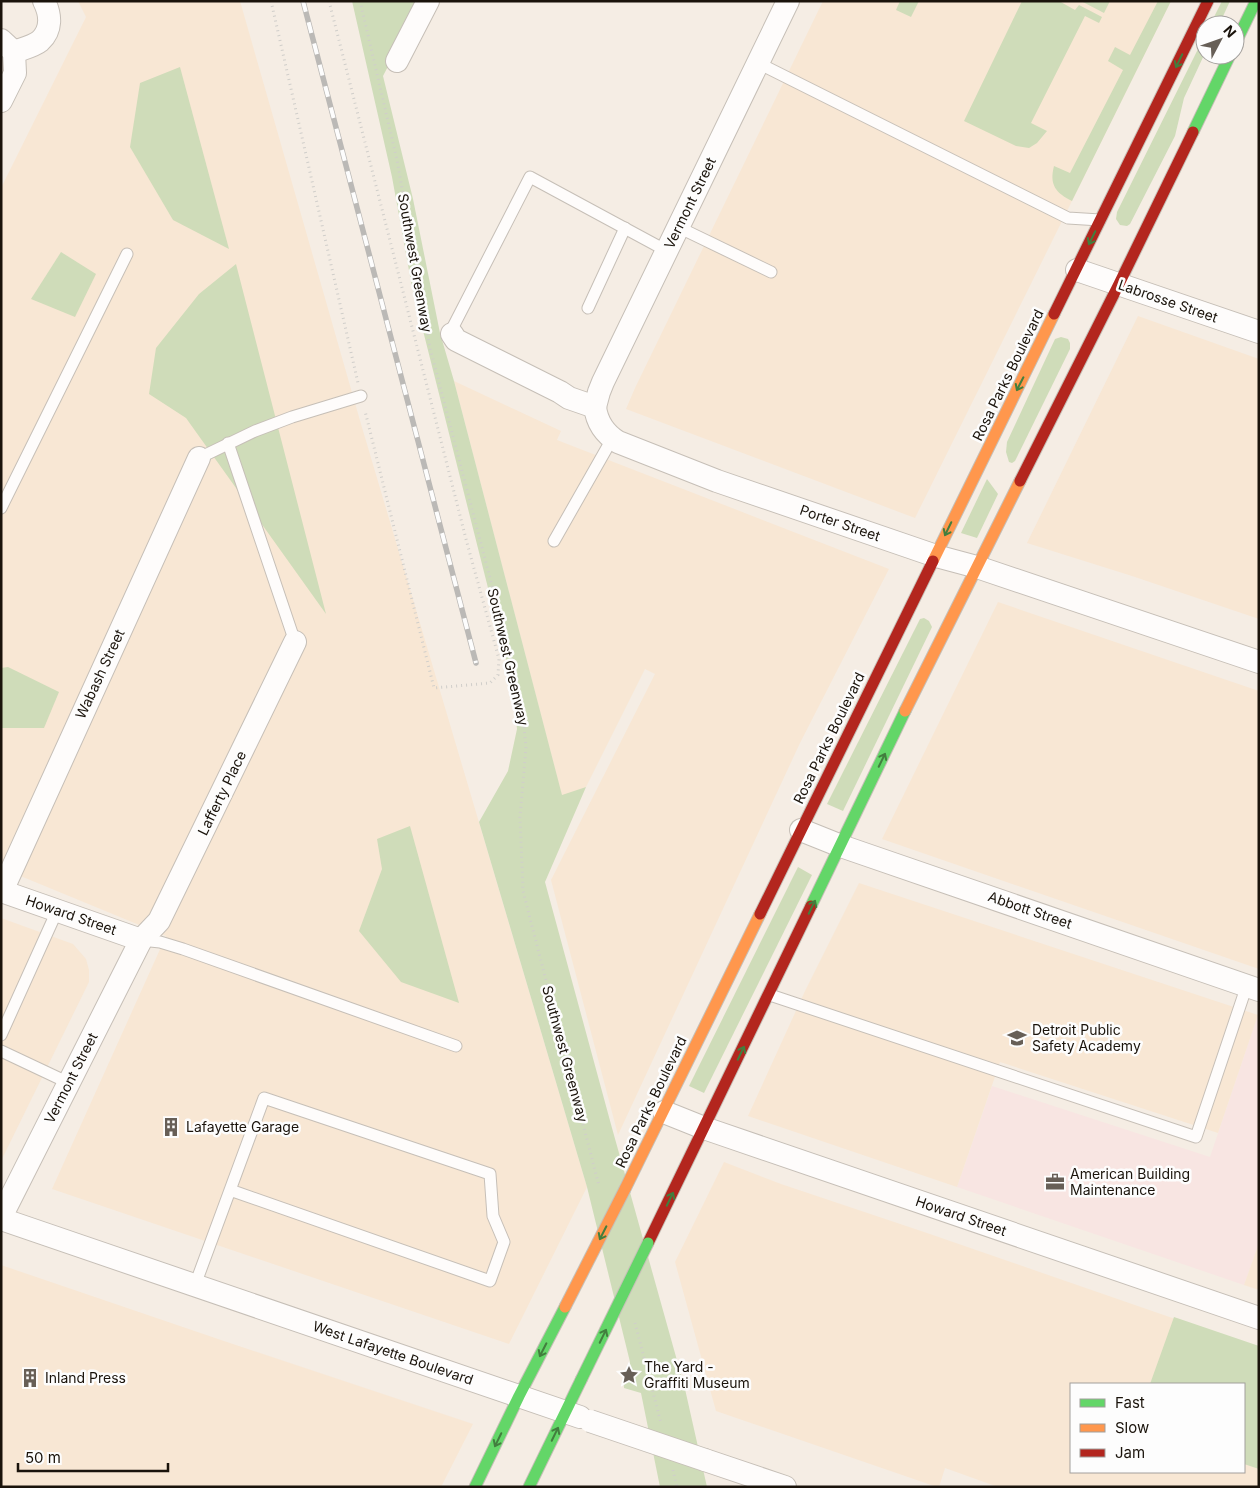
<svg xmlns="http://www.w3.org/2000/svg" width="1260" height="1488" viewBox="0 0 1260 1488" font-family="Inter,sans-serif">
<rect width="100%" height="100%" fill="#f5ede4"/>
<polygon fill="#f8e5e2" points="1258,1015 1259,1015 1259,1243 1244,1285 957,1187 992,1086 1210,1157"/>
<g fill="#f8e7d4" fill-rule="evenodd">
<polygon points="78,1 240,1 361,424 587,1187 509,1344 52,1189 166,936 1,868 1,188 86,17"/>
<polygon points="823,1 1171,1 915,518 626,409 635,388"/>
<polygon points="1138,316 1259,359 1259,619 1132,576 1027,543"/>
<polygon points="454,381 561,431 557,440 889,569 800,743 618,1135 551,880 655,674 645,669 586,787 562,796"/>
<polygon points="998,602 1259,691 1259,969 882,839"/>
<polygon points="859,883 1258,1015 1218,1133 1000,1062 957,1187 748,1116 805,991"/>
<polygon points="1,918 73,944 86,959 89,970 89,982 1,1161"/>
<path d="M724 1162 781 1184 927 1233 1259 1348V1487H998L945 1468 939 1487H937L716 1411 675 1262ZM1071 1384H1244V1472H1071Z"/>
<polygon points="1259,1243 1259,1290 1244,1285"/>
<polygon points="1,1265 221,1340 473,1424 441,1487 1,1487"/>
</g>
<g fill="#cfdcb9">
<polygon points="352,1 422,1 383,76 413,199 440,333 454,381 562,795 586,787 545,882 612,1128 685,1389 707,1487 660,1487 641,1393 624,1388 623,1375 630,1362 587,1187 479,822 508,771 517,729 512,683 412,287 392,177"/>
<polygon points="900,1 919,1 911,17 896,10"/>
<polygon points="1022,1 1059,1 1075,10 1079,5 1102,17 1099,23 1085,16 1031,123 1047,131 1037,143 1029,148 1016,146 964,121"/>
<polygon points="1081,1 1110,1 1104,13"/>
<path d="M1158 1H1171L1072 201C1056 193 1049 185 1054 166L1070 173 1123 70 1108 61 1115 47 1130 55Z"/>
<polygon points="1222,1 1230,1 1219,25 1210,25"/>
<polygon points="1205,35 1205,53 1184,98 1175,136 1130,224 1127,226 1120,225 1116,219 1117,212"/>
<polygon points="180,67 229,249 173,220 130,147 140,83"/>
<polygon points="61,252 96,274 75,317 31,299"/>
<polygon points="236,264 326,614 186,418 149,394 156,348 199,294"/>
<polygon points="1061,337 1068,339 1070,343 1070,349 1015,461 1012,463 1009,462 1006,452 1007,442 1055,339"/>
<polygon points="987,479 998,494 977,538 961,533"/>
<polygon points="924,618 929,621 932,627 843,811 827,804 920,619"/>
<polygon points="8,667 59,692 44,728 1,728 1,668"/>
<polygon points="410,826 459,1003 401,982 359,931 382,869 377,839"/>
<polygon points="798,867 812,875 704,1093 689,1086"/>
<polygon points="1174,1317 1259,1346 1259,1469 1244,1464 1244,1384 1150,1384"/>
</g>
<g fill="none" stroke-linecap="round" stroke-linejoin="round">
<g stroke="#c6bfb7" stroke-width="13">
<g id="lane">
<polyline points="758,63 1068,218 1100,220"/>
<polyline points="678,227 771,272"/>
<polyline points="588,308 625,228"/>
<polyline points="452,334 453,327 530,177 667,251"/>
<polyline points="228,443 295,642"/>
<polyline points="199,458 255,431 292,417 361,396"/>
<polyline points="1,508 127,254"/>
<polyline points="554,541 612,439"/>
<polyline points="141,940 160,942 183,949 456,1046"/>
<polyline points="770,995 1196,1137 1247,985"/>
<polyline points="1,1035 57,911"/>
<polyline points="1,1051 69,1083"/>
<polyline points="195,1285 264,1098 490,1174 493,1216 504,1242 490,1281 230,1190"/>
</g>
</g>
<g stroke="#c6bfb7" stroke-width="24">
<g id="street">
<polyline points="1,40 14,52 15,73 1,101"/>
<path d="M14 52C22 49 34 46 40 41 52 30 51 15 44 1"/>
<polyline points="397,61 428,1"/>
<polyline points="1077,270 1259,332"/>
<path d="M452 334 456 340 560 392 569 398 595 407C597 423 605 434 618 442L717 481 936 556 977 567 1259 662"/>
<polyline points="595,407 599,392 603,382 788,1"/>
<polyline points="801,830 841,846 1259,990"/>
<polyline points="1,891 141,940"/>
<polyline points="2,891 199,458"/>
<polyline points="664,1112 704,1128 1259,1318"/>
<polyline points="1,1217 141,940 159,921 295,642"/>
<polyline points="1,1219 580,1417"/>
<polyline points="705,1460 785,1487"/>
</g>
</g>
<g stroke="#c6bfb7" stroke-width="13">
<g id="fast">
<polyline points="1235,44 1256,1"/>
<polyline points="1193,132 1230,55"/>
<polyline points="811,906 905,711"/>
<polyline points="475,1487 519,1396 565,1307"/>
<polyline points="529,1487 581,1380"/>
</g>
</g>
<g stroke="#c6bfb7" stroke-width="13">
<g id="slow">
<polyline points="933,561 1054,314"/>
<polyline points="905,711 1020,481"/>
<polyline points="625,1189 760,914"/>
</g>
</g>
<g stroke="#c6bfb7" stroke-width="13">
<g id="jam">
<polyline points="1054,314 1208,1"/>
<polyline points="1020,481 1119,284 1193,132"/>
<polyline points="760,914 933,561"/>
<polyline points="648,1243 811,906"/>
</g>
</g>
<g stroke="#d0ceca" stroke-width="3" stroke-dasharray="1 4" stroke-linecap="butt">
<polyline points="271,1 358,383"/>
<polyline points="329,1 467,543 499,659 498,675 490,683 434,688 365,411"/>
<polyline points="360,1 397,160 430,348 515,674 522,709 526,747 520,817 523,891 599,1186"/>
<polyline points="635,1323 661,1423"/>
<polyline points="673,1470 677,1487"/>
</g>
<use href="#lane" stroke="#fefcfb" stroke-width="11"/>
<use href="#street" stroke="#fefcfb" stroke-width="22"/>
<use href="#fast" stroke="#63d668" stroke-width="11"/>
<use href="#slow" stroke="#ff974d" stroke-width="11"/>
<use href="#jam" stroke="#b3261e" stroke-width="11"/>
<g stroke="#bbb9b6" stroke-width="5.5">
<polyline id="rail" points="303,1 476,663"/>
</g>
<use href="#rail" stroke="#fdfdfd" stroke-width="4" stroke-dasharray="11" stroke-linecap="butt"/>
<g stroke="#c6bfb7" stroke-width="24" stroke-linecap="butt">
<polyline id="street-bridge" points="590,1421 705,1460"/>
</g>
<g stroke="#c6bfb7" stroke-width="13" stroke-linecap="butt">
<polyline id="fast-bridge" points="581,1380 648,1243"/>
</g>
<g stroke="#c6bfb7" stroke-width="13" stroke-linecap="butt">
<polyline id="slow-bridge" points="565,1307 625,1189"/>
</g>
<use href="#street-bridge" stroke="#fefcfb" stroke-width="22"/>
<use href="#fast-bridge" stroke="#63d668" stroke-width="11"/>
<use href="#slow-bridge" stroke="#ff974d" stroke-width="11"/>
</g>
<defs><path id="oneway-shaft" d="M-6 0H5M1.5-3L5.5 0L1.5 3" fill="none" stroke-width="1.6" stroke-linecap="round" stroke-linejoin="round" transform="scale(1.25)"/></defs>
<g stroke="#427e3e">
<use href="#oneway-shaft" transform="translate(1179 61) rotate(116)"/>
<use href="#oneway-shaft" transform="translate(1092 238) rotate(116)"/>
<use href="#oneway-shaft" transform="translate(1020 384) rotate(117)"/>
<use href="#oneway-shaft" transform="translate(948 529) rotate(116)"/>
<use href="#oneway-shaft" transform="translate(882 760) rotate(-64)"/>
<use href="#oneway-shaft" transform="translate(812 907) rotate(-64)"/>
<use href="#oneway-shaft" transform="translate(741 1053) rotate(-64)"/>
<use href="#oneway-shaft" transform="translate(670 1199) rotate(-64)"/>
<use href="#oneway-shaft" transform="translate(603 1233) rotate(117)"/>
<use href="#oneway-shaft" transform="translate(603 1336) rotate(-64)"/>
<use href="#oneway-shaft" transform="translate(543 1350) rotate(117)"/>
<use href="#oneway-shaft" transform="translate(555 1434) rotate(-64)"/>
<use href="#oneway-shaft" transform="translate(498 1440) rotate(116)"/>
</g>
<defs>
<g id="school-bare" transform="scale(1.5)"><path d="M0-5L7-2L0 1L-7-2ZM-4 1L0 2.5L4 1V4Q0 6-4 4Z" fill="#675f57" stroke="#fdfdfd" stroke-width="2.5" paint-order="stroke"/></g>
<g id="building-bare" transform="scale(1.5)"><path d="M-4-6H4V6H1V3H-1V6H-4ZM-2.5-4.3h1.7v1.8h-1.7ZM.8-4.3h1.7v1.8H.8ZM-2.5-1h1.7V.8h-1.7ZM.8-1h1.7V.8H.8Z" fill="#675f57" stroke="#fdfdfd" stroke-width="2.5" paint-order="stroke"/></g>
<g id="office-bare" transform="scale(1.5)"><path d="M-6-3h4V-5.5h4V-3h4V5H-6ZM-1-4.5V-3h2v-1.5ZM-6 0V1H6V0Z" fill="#675f57" stroke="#fdfdfd" stroke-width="2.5" paint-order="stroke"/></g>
<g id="sight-bare" transform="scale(1.5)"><path d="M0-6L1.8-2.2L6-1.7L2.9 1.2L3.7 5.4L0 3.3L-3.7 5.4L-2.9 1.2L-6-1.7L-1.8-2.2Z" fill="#675f57" stroke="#fdfdfd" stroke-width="2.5" paint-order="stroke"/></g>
</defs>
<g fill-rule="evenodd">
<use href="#school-bare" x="1017" y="1038"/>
<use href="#building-bare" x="171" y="1127"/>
<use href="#office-bare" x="1055" y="1182"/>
<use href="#sight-bare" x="629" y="1375"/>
<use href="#building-bare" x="30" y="1378"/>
</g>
<g text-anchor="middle" stroke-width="5" stroke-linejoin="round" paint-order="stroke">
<g font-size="14" fill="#1a130b" stroke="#fdfdfd">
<text transform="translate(690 203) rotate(-64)" y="5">Vermont Street</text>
<text transform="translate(415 263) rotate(80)" y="5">Southwest Greenway</text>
<text transform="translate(1168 301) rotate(19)" y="5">Labrosse Street</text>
<text transform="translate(1008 375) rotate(-64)" y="5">Rosa Parks Boulevard</text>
<text transform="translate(840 523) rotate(19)" y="5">Porter Street</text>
<text transform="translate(508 657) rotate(77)" y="5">Southwest Greenway</text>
<text transform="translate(100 674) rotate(-65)" y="5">Wabash Street</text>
<text transform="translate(829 738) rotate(-64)" y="5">Rosa Parks Boulevard</text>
<text transform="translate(222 793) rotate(-64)" y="5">Lafferty Place</text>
<text transform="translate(1030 910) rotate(19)" y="5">Abbott Street</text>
<text transform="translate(71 915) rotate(19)" y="5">Howard Street</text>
<text transform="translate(565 1054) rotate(75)" y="5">Southwest Greenway</text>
<text transform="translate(71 1078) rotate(-63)" y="5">Vermont Street</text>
<text transform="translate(651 1102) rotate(-64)" y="5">Rosa Parks Boulevard</text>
<text transform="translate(961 1216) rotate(19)" y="5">Howard Street</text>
<text transform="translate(393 1353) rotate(19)" y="5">West Lafayette Boulevard</text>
</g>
<g font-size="14" fill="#1a130b" stroke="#fdfdfd" text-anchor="start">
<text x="1032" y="1035">Detroit Public<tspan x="1032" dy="16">Safety Academy</tspan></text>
<text x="186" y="1132">Lafayette Garage</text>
<text x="1070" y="1179">American Building<tspan x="1070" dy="16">Maintenance</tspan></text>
<text x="644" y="1372">The Yard -<tspan x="644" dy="16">Graffiti Museum</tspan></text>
<text x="45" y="1383">Inland Press</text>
</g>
</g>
<rect width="1260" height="1488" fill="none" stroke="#1a130b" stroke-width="5"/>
<rect x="1070" y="1383" width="175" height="90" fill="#fdfdfd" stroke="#a29f9c"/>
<rect x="1080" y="1399" width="25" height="8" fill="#63d668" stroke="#a29f9c"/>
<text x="1115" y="1408" font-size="15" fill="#1a130b">Fast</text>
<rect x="1080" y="1424" width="25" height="8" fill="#ff974d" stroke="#a29f9c"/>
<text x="1115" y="1433" font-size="15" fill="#1a130b">Slow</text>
<rect x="1080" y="1449" width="25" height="8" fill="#b3261e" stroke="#a29f9c"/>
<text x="1115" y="1458" font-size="15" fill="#1a130b">Jam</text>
<g transform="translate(1220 40) rotate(49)"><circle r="24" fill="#fdfdfd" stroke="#a29f9c"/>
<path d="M0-4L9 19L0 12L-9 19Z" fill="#675f57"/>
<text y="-8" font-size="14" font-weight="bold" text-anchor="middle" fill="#1a130b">N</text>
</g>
<path d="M18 1463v8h150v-8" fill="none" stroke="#1a130b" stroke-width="2.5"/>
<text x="25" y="1463" font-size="15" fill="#1a130b" stroke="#fdfdfd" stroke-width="4" paint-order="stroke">50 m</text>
</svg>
